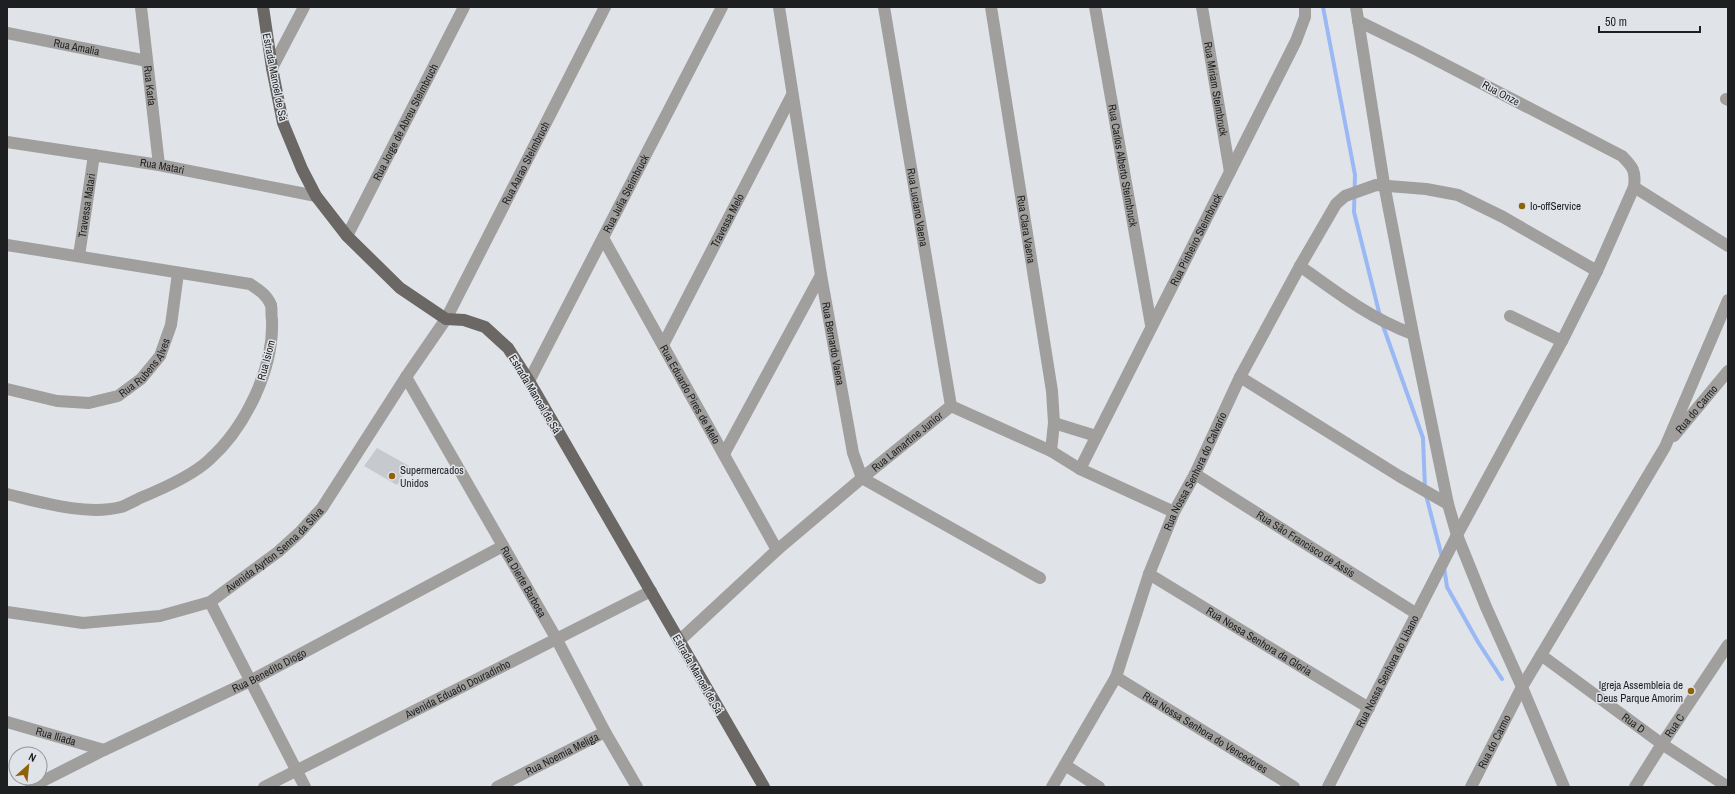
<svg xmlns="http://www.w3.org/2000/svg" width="1735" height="794" viewBox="0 0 1735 794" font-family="'Archivo Narrow',sans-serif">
<rect width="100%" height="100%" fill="#e0e3e8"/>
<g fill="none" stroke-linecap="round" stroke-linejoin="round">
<g stroke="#9ab8f4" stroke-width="4">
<polyline points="1323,7 1355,175 1354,212 1380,316"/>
<polyline points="1382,323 1423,438 1425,489"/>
<polyline points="1426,495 1442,557"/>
<polyline points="1444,567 1447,587 1478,642 1502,679"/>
</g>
</g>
<polygon fill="#c6c9ce" points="377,448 409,466 397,485 364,466"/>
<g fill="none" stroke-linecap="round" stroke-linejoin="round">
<g stroke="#a19f9d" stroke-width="12">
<path id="s1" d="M141 7 159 165"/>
<path id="s2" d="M779 7 821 275 853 453 862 478 1040 578"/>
<path id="s3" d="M884 7 951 406"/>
<path id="s4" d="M991 7 1052 391 1054 423 1051 451"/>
<path id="s5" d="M1095 7 1151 325"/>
<path id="s6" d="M1202 7 1230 172"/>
<polyline points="1356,7 1384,184 1413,334 1448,504 1457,535 1486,607 1522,687 1564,787"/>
<path id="s7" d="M7 33 147 61"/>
<polyline points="272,68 304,7"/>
<polyline points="1726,99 1728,100"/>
<path id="s8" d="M7 142 159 165 316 196"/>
<polyline points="1634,187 1728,246"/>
<path id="s9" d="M347 236 464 7"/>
<path id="s10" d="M603 238 777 550"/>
<path d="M7 245 250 284C259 290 267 295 271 305 272 310 271 316 272 320 274 369 245 428 209 460 192 476 162 489 140 498 134 501 127 505 121 507 86 516 41 502 7 494"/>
<path id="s11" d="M79 256 94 155"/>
<path d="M1300 266C1336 292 1371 319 1413 334"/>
<polyline points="1510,316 1562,341"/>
<path id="s12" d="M663 345 792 95"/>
<path id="s13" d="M406 377 556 638 605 732 637 787"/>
<polyline points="1240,377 1399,476 1448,504"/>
<path id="s14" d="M529 381 722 7"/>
<path id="s15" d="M7 389 57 401 89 403 118 396 141 379 160 356 171 325 178 273"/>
<polyline points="951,406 1051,451 1080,469 1174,512"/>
<polyline points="1054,423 1096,436"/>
<path id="s16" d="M1674 436 1728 371"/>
<polyline points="724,454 821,275"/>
<path id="s17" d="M1080 469 1296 41 1305 17V7"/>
<path id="s18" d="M1195 474 1417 614"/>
<path id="s19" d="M1149 574 1369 708"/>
<polyline points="210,602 305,787"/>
<path id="s20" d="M7 612 83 623 160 616 210 602 278 552 299 533 322 508 406 377 446 319 605 7"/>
<path id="s21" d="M679 641 777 550 862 478 951 406"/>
<path id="s22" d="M1541 655 1662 744 1728 787"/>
<path id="s23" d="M1116 677 1294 787"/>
<path id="s24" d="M7 722 104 750"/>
<polyline points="1065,765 1099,787"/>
<path id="s25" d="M31 787 104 750 250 681 503 546"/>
<path id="s26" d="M264 787 651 591"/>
<path id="s27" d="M497 787 605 732"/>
<path id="s28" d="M1052 787 1116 677 1149 574 1174 512 1195 474 1240 377 1300 266 1336 204 1345 196 1376 185 1426 189 1458 195 1503 217 1597 271"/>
<path id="s29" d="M1328 787 1457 535 1562 341 1597 271 1634 187C1636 171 1633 167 1622 156L1415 49 1358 21"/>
<path id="s30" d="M1471 787 1522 687 1665 447 1728 300"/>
<path id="s31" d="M1635 787 1662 744 1728 645"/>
</g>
<polyline stroke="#6a6764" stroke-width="12" points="263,7 272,68 283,123 302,169 316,196 347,236 400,288 446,319 464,320 485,327 508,348 529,381 764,787"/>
</g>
<g fill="#8e6209" stroke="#e0e3e8" stroke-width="1.5">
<circle cx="1522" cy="206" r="4"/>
<circle cx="392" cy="476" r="4"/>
<circle cx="1691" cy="691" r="4"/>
</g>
<g text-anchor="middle" stroke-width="3" stroke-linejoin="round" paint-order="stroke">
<g font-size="11" fill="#1e1f21" stroke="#e0e3e8">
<text dy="4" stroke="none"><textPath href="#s7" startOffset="71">Rua Amalia</textPath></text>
<text transform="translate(275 77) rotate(79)" y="4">Estrada Manoel de Sá</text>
<text dy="4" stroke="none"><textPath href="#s1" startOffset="79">Rua Karla</textPath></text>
<text dy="4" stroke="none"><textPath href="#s6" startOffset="83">Rua Miriam Steimbruck</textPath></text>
<text transform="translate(1501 93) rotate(28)" y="4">Rua Onze</text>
<text dy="4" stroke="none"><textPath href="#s9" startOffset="128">Rua Jorge de Abreu Steimbruch</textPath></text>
<text dy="4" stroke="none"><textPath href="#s20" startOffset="754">Rua Aarao Steimbruch</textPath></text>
<text dy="4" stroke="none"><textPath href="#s8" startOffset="157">Rua Matari</textPath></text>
<text dy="4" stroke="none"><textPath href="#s5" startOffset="161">Rua Carlos Alberto Steimbruck</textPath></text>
<text dy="4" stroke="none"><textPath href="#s14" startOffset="211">Rua Julia Steimbruck</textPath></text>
<text dy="4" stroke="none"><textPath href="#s11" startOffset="51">Travessa Matari</textPath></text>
<text dy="4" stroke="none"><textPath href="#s3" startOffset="203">Rua Luciano Vaena</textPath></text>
<text dy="4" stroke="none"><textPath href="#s12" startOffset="140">Travessa Melo</textPath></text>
<text dy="4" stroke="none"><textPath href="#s4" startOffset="225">Rua Clara Vaena</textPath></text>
<text dy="4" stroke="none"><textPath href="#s17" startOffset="257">Rua Pinheiro Steimbruck</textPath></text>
<text dy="4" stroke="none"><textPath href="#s2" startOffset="341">Rua Bernardo Vaena</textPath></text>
<text transform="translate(266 360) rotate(-75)" y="4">Rua Isiom</text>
<text dy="4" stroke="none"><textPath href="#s15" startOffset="153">Rua Rubens Alves</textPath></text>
<text transform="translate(535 394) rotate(59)" y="4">Estrada Manoel de Sá</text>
<text dy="4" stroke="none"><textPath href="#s10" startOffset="179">Rua Eduardo Pires de Melo</textPath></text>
<text dy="4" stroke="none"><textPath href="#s16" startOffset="35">Rua do Carmo</textPath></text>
<text dy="4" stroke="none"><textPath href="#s21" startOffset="303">Rua Lamartine Junior</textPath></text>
<text dy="4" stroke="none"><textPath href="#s28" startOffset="348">Rua Nossa Senhora do Calvario</textPath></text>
<text dy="4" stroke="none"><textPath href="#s18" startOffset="131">Rua São Francisco de Assis</textPath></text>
<text dy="4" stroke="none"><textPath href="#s20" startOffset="289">Avenida Ayrton Senna da Silva</textPath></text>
<text dy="4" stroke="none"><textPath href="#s13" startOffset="236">Rua Dierte Barbosa</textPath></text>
<text dy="4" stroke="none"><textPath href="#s19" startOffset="129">Rua Nossa Senhora da Gloria</textPath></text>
<text dy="4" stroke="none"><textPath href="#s25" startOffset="265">Rua Benedito Diogo</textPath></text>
<text dy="4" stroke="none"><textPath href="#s29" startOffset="130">Rua Nossa Senhora do Libano</textPath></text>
<text transform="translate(698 674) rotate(60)" y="4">Estrada Manoel de Sá</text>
<text dy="4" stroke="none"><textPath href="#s26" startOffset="217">Avenida Eduado Douradinho</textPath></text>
<text dy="4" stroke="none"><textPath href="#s22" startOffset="115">Rua D</textPath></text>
<text dy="4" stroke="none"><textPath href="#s31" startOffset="73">Rua C</textPath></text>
<text dy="4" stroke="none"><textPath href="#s23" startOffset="105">Rua Nossa Senhora do Vencedores</textPath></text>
<text dy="4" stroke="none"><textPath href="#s24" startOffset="51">Rua Iliada</textPath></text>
<text dy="4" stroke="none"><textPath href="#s30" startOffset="51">Rua do Carmo</textPath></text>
<text dy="4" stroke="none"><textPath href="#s27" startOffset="73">Rua Noemia Meliga</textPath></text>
</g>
<g font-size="11" fill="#1e1f21" stroke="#e0e3e8" text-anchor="start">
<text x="1530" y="210">Io-offService</text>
<text x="400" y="474">Supermercados<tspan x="400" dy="13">Unidos</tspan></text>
<text x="1683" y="689" text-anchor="end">Igreja Assembleia de<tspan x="1683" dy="13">Deus Parque Amorim</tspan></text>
</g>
</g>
<rect width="1735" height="794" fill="none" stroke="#1e1f21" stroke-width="16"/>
<g transform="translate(28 766) rotate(27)"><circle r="19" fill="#e0e3e8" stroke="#929598"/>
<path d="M0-3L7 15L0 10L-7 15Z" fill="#8e6209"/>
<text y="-6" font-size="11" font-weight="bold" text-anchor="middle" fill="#1e1f21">N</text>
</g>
<path d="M1599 26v6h101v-6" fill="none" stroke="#1e1f21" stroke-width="2"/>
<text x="1605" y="26" font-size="12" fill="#1e1f21" stroke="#e0e3e8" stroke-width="3" paint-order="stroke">50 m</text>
</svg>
